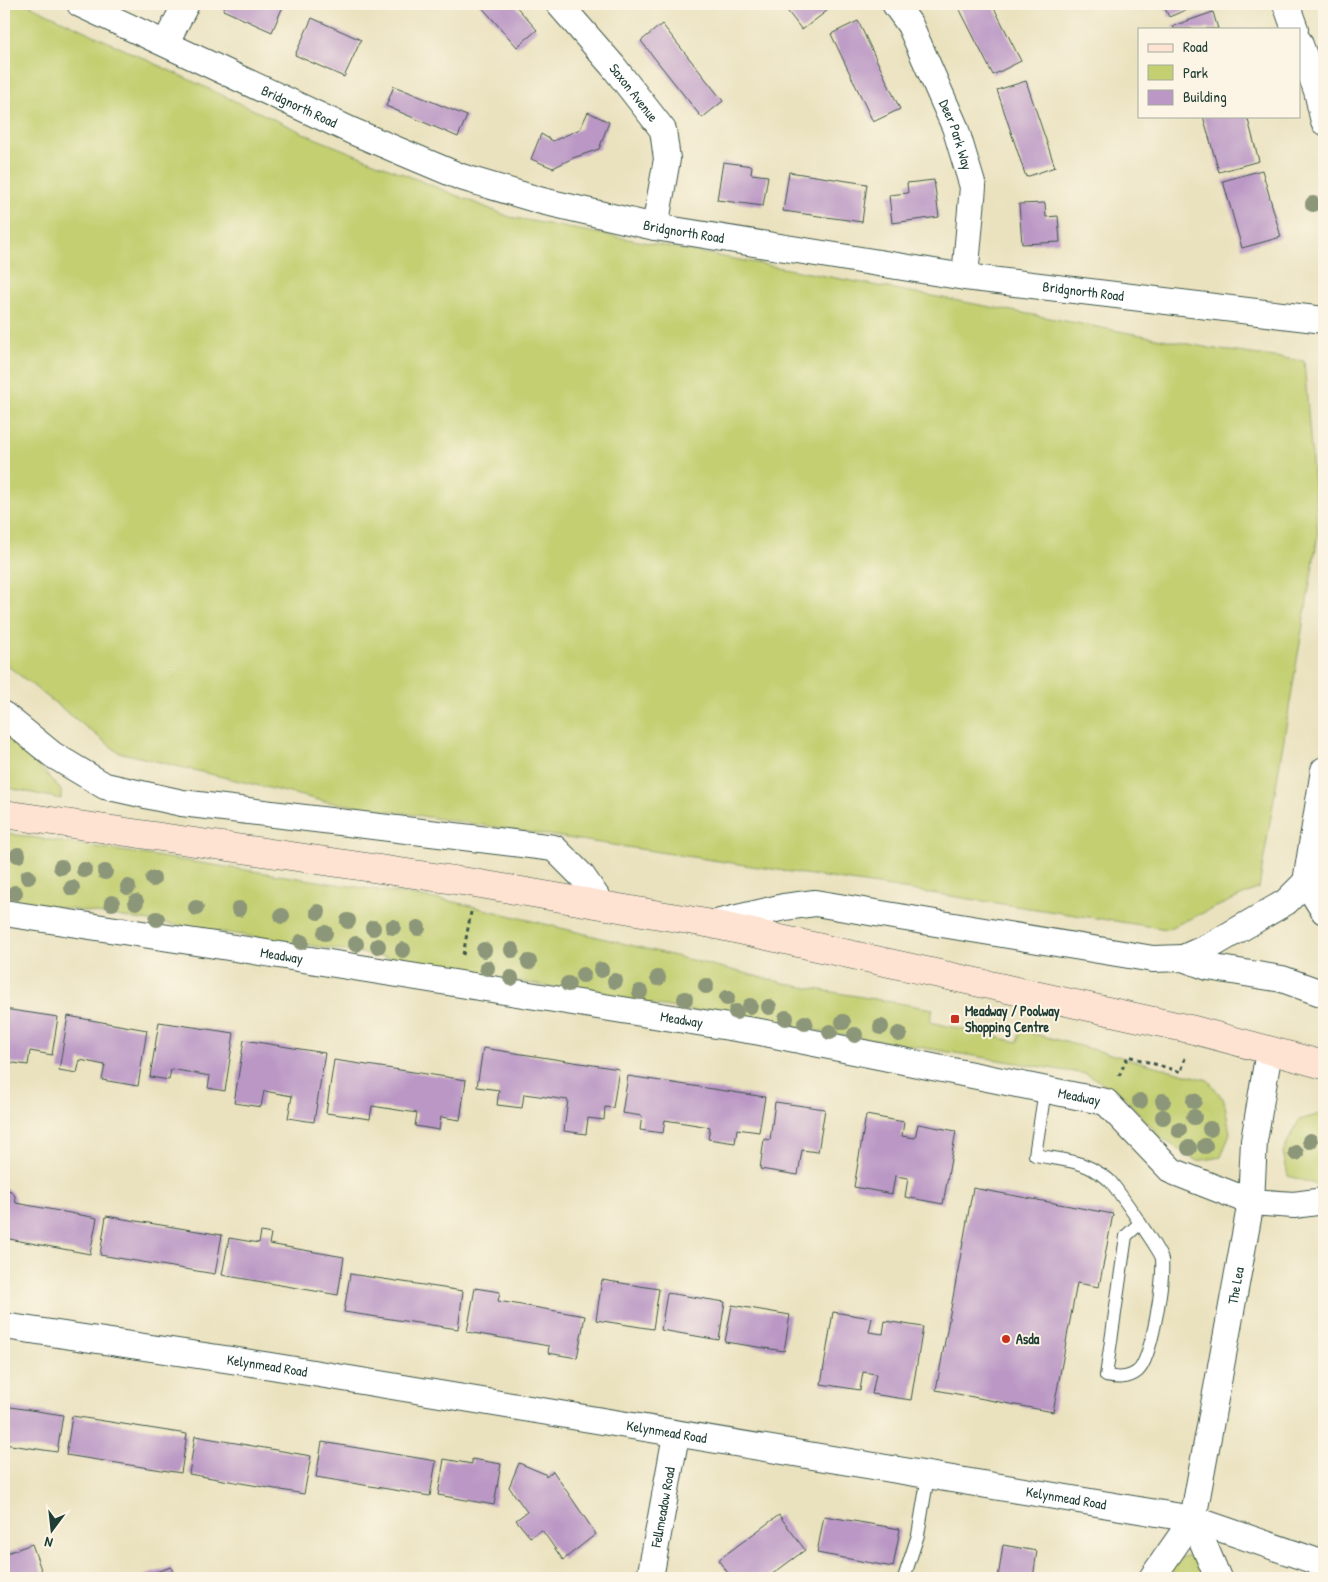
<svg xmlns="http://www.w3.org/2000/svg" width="1328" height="1582" viewBox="0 0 1328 1582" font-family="'Patrick Hand',sans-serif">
<rect width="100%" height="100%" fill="#fcf5e5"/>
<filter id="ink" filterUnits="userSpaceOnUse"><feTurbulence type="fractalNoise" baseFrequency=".02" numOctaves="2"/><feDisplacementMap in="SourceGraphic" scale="10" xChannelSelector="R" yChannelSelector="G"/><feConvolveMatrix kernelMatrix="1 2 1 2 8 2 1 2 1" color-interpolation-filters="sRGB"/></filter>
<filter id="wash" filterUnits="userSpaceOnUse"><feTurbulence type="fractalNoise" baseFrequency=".0096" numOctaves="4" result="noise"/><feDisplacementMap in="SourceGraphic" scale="20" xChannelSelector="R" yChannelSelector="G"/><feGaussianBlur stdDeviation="1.12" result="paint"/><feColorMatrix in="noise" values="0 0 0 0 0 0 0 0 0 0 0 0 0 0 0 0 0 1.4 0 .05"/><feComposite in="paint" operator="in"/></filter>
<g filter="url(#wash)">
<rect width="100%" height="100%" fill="#eae2bf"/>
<g fill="#c3cf71" stroke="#718652">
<polygon points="4,4 27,4 312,137 510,217 1215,349 1304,361 1318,535 1259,888 1167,929 323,801 118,752 4,663"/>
<polygon points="4,731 12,737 61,790 61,799 4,787"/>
<polygon points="4,833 455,902 797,986 933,1009 930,1022 1018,1042 1020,1030 1208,1080 1224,1100 1230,1133 1221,1157 1197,1161 1161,1138 1120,1092 1086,1074 601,996 380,956 4,899"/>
<polygon points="1324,1113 1324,1184 1318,1185 1288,1176 1283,1152 1299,1120"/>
<polygon points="1190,1555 1215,1564 1224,1578 1158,1578 1168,1561"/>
</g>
<g id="blocks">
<g fill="#ba97c5">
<polygon points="226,4 284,4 272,32 223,10"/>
<polygon points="479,4 514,4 537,30 517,47"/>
<polygon points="782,4 836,4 802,30"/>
<polygon points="957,4 992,4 1021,61 993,75"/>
<polygon points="1163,4 1200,4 1169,17"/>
<polygon points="1213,12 1218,29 1174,29 1173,26"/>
<polygon points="312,18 361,40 344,77 295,55"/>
<polygon points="858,21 900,109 873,122 831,34"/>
<polygon points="662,24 723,101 702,118 641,41"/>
<polygon points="1026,81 1055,167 1026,177 997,90"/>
<polygon points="394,86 467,116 458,137 386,106"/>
<polygon points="588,112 609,122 599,149 573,158 553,168 531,159 541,134 553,141 580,129"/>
<polygon points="1203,116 1247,116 1259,161 1219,172"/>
<polygon points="723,162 752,166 751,174 768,176 763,206 717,200"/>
<polygon points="1262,170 1281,237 1242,248 1223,181"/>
<polygon points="789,172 867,184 862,222 783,211"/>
<polygon points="934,180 939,217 892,223 889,195 908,193 907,183"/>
<polygon points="1045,203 1046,217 1058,216 1060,242 1022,244 1019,204"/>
<polygon points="4,1009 58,1017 52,1055 30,1051 28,1065 6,1062 8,1048 4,1048"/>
<polygon points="68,1016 147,1030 138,1086 102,1080 105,1065 80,1060 77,1073 59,1070"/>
<polygon points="159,1022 234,1033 225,1091 208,1088 210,1076 171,1069 169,1080 150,1077"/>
<polygon points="244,1040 325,1053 314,1122 288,1118 292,1096 264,1091 261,1107 234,1103"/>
<polygon points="483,1048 619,1069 613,1108 605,1107 604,1120 588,1118 586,1134 564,1131 568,1100 524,1094 522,1108 497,1105 499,1090 477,1087"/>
<polygon points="334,1060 466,1080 460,1120 441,1117 439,1130 415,1126 417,1113 372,1106 370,1119 326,1113"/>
<polygon points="628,1076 765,1097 759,1132 737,1129 735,1143 708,1139 710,1127 665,1120 663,1133 640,1130 642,1116 622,1113"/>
<polygon points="775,1102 825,1109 818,1152 802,1150 798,1175 760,1169 764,1139 770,1140"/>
<polygon points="866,1115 904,1122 902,1136 915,1138 918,1124 956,1131 943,1204 905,1197 908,1178 895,1176 892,1194 854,1187"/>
<polygon points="973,1188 1113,1214 1099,1287 1077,1283 1053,1412 936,1390"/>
<polygon points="4,1189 11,1191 15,1196 16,1203 97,1218 90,1254 4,1238"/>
<polygon points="106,1216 222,1235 215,1274 100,1255"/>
<polygon points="261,1232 271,1234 269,1244 344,1257 338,1295 222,1275 229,1238 259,1243"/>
<polygon points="350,1274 463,1291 458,1329 344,1312"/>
<polygon points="602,1280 659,1289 653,1329 596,1320"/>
<polygon points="475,1288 500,1292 498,1301 585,1316 577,1358 548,1353 549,1346 467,1332"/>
<polygon points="667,1293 725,1302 719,1340 661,1330"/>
<polygon points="732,1305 790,1315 784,1351 725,1342"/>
<polygon points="833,1312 872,1318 869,1332 883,1334 885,1321 923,1327 911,1400 872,1394 876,1374 863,1372 860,1390 821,1384"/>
<polygon points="4,1406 63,1415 57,1452 4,1444"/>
<polygon points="72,1416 187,1434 181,1473 66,1455"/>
<polygon points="195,1436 311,1456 304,1494 189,1474"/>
<polygon points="322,1442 436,1461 430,1496 316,1477"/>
<polygon points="444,1459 472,1464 472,1459 501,1464 494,1505 438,1495"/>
<polygon points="519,1463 545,1474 546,1477 553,1471 596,1534 563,1560 542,1530 530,1537 516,1520 527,1512 509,1487"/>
<polygon points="779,1515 805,1550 767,1578 732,1578 718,1560"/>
<polygon points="824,1516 900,1529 893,1567 817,1553"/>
<polygon points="32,1544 44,1578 4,1578 4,1554"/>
<polygon points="1003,1545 1037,1551 1033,1578 998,1578"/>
<polygon points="171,1567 175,1578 138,1578"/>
</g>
</g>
</g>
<g filter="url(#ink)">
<use href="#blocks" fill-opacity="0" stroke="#3d5649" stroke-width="1"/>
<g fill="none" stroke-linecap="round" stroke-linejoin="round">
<g stroke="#3d5649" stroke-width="14">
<g id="lane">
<path d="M1045 1090 1035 1155C1055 1159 1080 1160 1097 1172 1101 1174 1106 1177 1110 1181 1117 1189 1162 1253 1162 1260 1164 1280 1152 1359 1138 1371 1128 1379 1117 1378 1106 1376L1126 1236 1139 1224"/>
<polyline points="904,1578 918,1535 928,1476"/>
</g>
</g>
<g stroke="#3d5649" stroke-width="28">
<g id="street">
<path id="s1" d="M80 4 352 131 461 177 542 201 655 227 965 277 1324 320"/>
<path id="s2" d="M559 4 613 66 663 130 667 159 655 227"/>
<path id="s3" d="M895 4 910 25 955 127 973 187 965 277"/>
<polyline points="1286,4 1295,29"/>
<polyline points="166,42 186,4"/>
<polyline points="1299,42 1317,91 1324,122"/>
<polyline points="4,715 53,755 105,786 182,803 554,848 582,876 602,905"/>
<polyline points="1306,882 1324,770"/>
<polyline points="1306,882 1324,911"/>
<path id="s4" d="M4 913 248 950 760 1032 1106 1102 1172 1171 1251 1202 1294 1205 1324 1201"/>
<polyline points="712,924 784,907 815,903 1153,959 1183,958 1208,967 1282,979 1324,994"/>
<polyline points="1183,958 1212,945 1286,902 1306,882"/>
<path id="s5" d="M4 1326 271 1366 1193 1519 1324 1564"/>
<polyline points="1193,1519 1218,1578"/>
<path id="s6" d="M650 1578 676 1435"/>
<path id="s7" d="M1152 1578 1193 1519 1251 1202 1254 1141 1269 1051"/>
</g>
</g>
<g stroke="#3d5649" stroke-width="29">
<polyline id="secondary" points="4,814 475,883 712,924 1194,1030 1324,1065"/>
</g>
<g stroke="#3d5649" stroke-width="3" stroke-dasharray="4 4" stroke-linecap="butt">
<polyline points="463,955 471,912"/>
<polyline points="1119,1076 1128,1056 1181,1072 1185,1058"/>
<polyline points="73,1578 75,1578"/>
</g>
<use href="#lane" stroke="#fff" stroke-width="12"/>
<use href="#street" stroke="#fff" stroke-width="26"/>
<use href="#secondary" stroke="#fee3d2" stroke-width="28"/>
</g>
<g fill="#8c9779">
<circle cx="1313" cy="204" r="8"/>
<circle cx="18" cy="855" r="8"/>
<circle cx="61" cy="867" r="8"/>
<circle cx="84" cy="870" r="8"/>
<circle cx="105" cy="872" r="8"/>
<circle cx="28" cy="877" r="8"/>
<circle cx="153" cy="879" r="8"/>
<circle cx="128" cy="887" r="8"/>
<circle cx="72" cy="888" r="8"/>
<circle cx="15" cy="893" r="8"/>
<circle cx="136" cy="902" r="8"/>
<circle cx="112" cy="903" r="8"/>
<circle cx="196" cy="908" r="8"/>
<circle cx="239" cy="909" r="8"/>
<circle cx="318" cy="912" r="8"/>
<circle cx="282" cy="916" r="8"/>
<circle cx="157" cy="919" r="8"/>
<circle cx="348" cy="921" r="8"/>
<circle cx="393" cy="927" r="8"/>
<circle cx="373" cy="928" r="8"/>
<circle cx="418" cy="928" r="8"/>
<circle cx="325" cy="933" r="8"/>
<circle cx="301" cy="942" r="8"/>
<circle cx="356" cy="944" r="8"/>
<circle cx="378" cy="946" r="8"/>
<circle cx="403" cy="950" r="8"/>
<circle cx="484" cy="950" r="8"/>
<circle cx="512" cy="950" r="8"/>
<circle cx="529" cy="962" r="8"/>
<circle cx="487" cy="968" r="8"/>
<circle cx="601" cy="970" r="8"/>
<circle cx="583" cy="975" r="8"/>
<circle cx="511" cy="978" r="8"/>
<circle cx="658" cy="978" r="8"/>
<circle cx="615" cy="981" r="8"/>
<circle cx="568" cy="984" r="8"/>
<circle cx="706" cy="986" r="8"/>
<circle cx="640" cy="992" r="8"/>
<circle cx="727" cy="998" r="8"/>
<circle cx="685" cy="999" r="8"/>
<circle cx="750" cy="1006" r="8"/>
<circle cx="769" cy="1007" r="8"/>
<circle cx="736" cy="1012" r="8"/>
<circle cx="786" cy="1018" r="8"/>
<circle cx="843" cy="1022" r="8"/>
<circle cx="805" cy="1023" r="8"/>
<circle cx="881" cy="1027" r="8"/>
<circle cx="830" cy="1032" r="8"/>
<circle cx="899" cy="1034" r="8"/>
<circle cx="855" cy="1035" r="8"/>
<circle cx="1140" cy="1101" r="8"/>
<circle cx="1163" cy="1101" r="8"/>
<circle cx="1194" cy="1101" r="8"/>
<circle cx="1163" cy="1117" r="8"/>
<circle cx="1194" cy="1117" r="8"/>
<circle cx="1210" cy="1129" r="8"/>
<circle cx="1179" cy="1130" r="8"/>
<circle cx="1310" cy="1141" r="8"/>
<circle cx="1205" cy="1146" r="8"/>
<circle cx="1189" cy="1148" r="8"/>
<circle cx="1296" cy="1153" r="8"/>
</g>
</g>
<g fill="#c8321e" stroke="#fcf5e5" stroke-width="2">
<rect x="950" y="1014" width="10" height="10" rx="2.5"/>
<circle cx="1006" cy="1339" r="5"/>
</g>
<g text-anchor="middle" stroke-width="4" stroke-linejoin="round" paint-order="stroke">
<g font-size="14" fill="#1f3d34" stroke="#fcf5e5">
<text dy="5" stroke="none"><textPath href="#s2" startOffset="116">Saxon Avenue</textPath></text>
<text dy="5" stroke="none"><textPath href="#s1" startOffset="242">Bridgnorth Road</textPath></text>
<text dy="5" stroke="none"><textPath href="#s3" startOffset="145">Deer Park Way</textPath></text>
<text dy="5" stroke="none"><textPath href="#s1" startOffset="648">Bridgnorth Road</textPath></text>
<text dy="5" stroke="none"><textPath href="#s1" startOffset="1052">Bridgnorth Road</textPath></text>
<text dy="5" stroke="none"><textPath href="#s4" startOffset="281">Meadway</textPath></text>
<text dy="5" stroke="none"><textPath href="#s4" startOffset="686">Meadway</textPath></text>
<text dy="5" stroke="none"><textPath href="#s4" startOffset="1091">Meadway</textPath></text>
<text dy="5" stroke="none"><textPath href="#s7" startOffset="309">The Lea</textPath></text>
<text dy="5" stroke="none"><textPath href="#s5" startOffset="266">Kelynmead Road</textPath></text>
<text dy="5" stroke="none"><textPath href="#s5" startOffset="671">Kelynmead Road</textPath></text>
<text dy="5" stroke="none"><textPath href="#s5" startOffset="1076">Kelynmead Road</textPath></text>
<text dy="5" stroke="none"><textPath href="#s6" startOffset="72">Fellmeadow Road</textPath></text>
</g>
<g font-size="14" font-weight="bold" fill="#1f3d34" stroke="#fcf5e5" text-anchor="start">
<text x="965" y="1016">Meadway / Poolway<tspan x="965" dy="16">Shopping Centre</tspan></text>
<text x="1016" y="1344">Asda</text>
</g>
</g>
<rect width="1328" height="1582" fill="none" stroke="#fcf5e5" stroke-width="20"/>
<rect x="1138" y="28" width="162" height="90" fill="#fcf5e5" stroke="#a4ab9e"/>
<rect x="1148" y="44" width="25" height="8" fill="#fee3d2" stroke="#a4ab9e"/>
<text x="1183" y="52" font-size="15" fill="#1f3d34">Road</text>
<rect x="1148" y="65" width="25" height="15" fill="#c3cf71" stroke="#a4ab9e"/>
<text x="1183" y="78" font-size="15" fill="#1f3d34">Park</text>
<rect x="1148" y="90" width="25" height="15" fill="#ba97c5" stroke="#a4ab9e"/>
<text x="1183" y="102" font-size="15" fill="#1f3d34">Building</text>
<g transform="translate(52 1530) rotate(195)" stroke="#fcf5e5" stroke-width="4" paint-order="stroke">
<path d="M0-4L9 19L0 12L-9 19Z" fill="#1f3d34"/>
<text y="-8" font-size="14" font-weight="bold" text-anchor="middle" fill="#1f3d34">N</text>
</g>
</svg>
